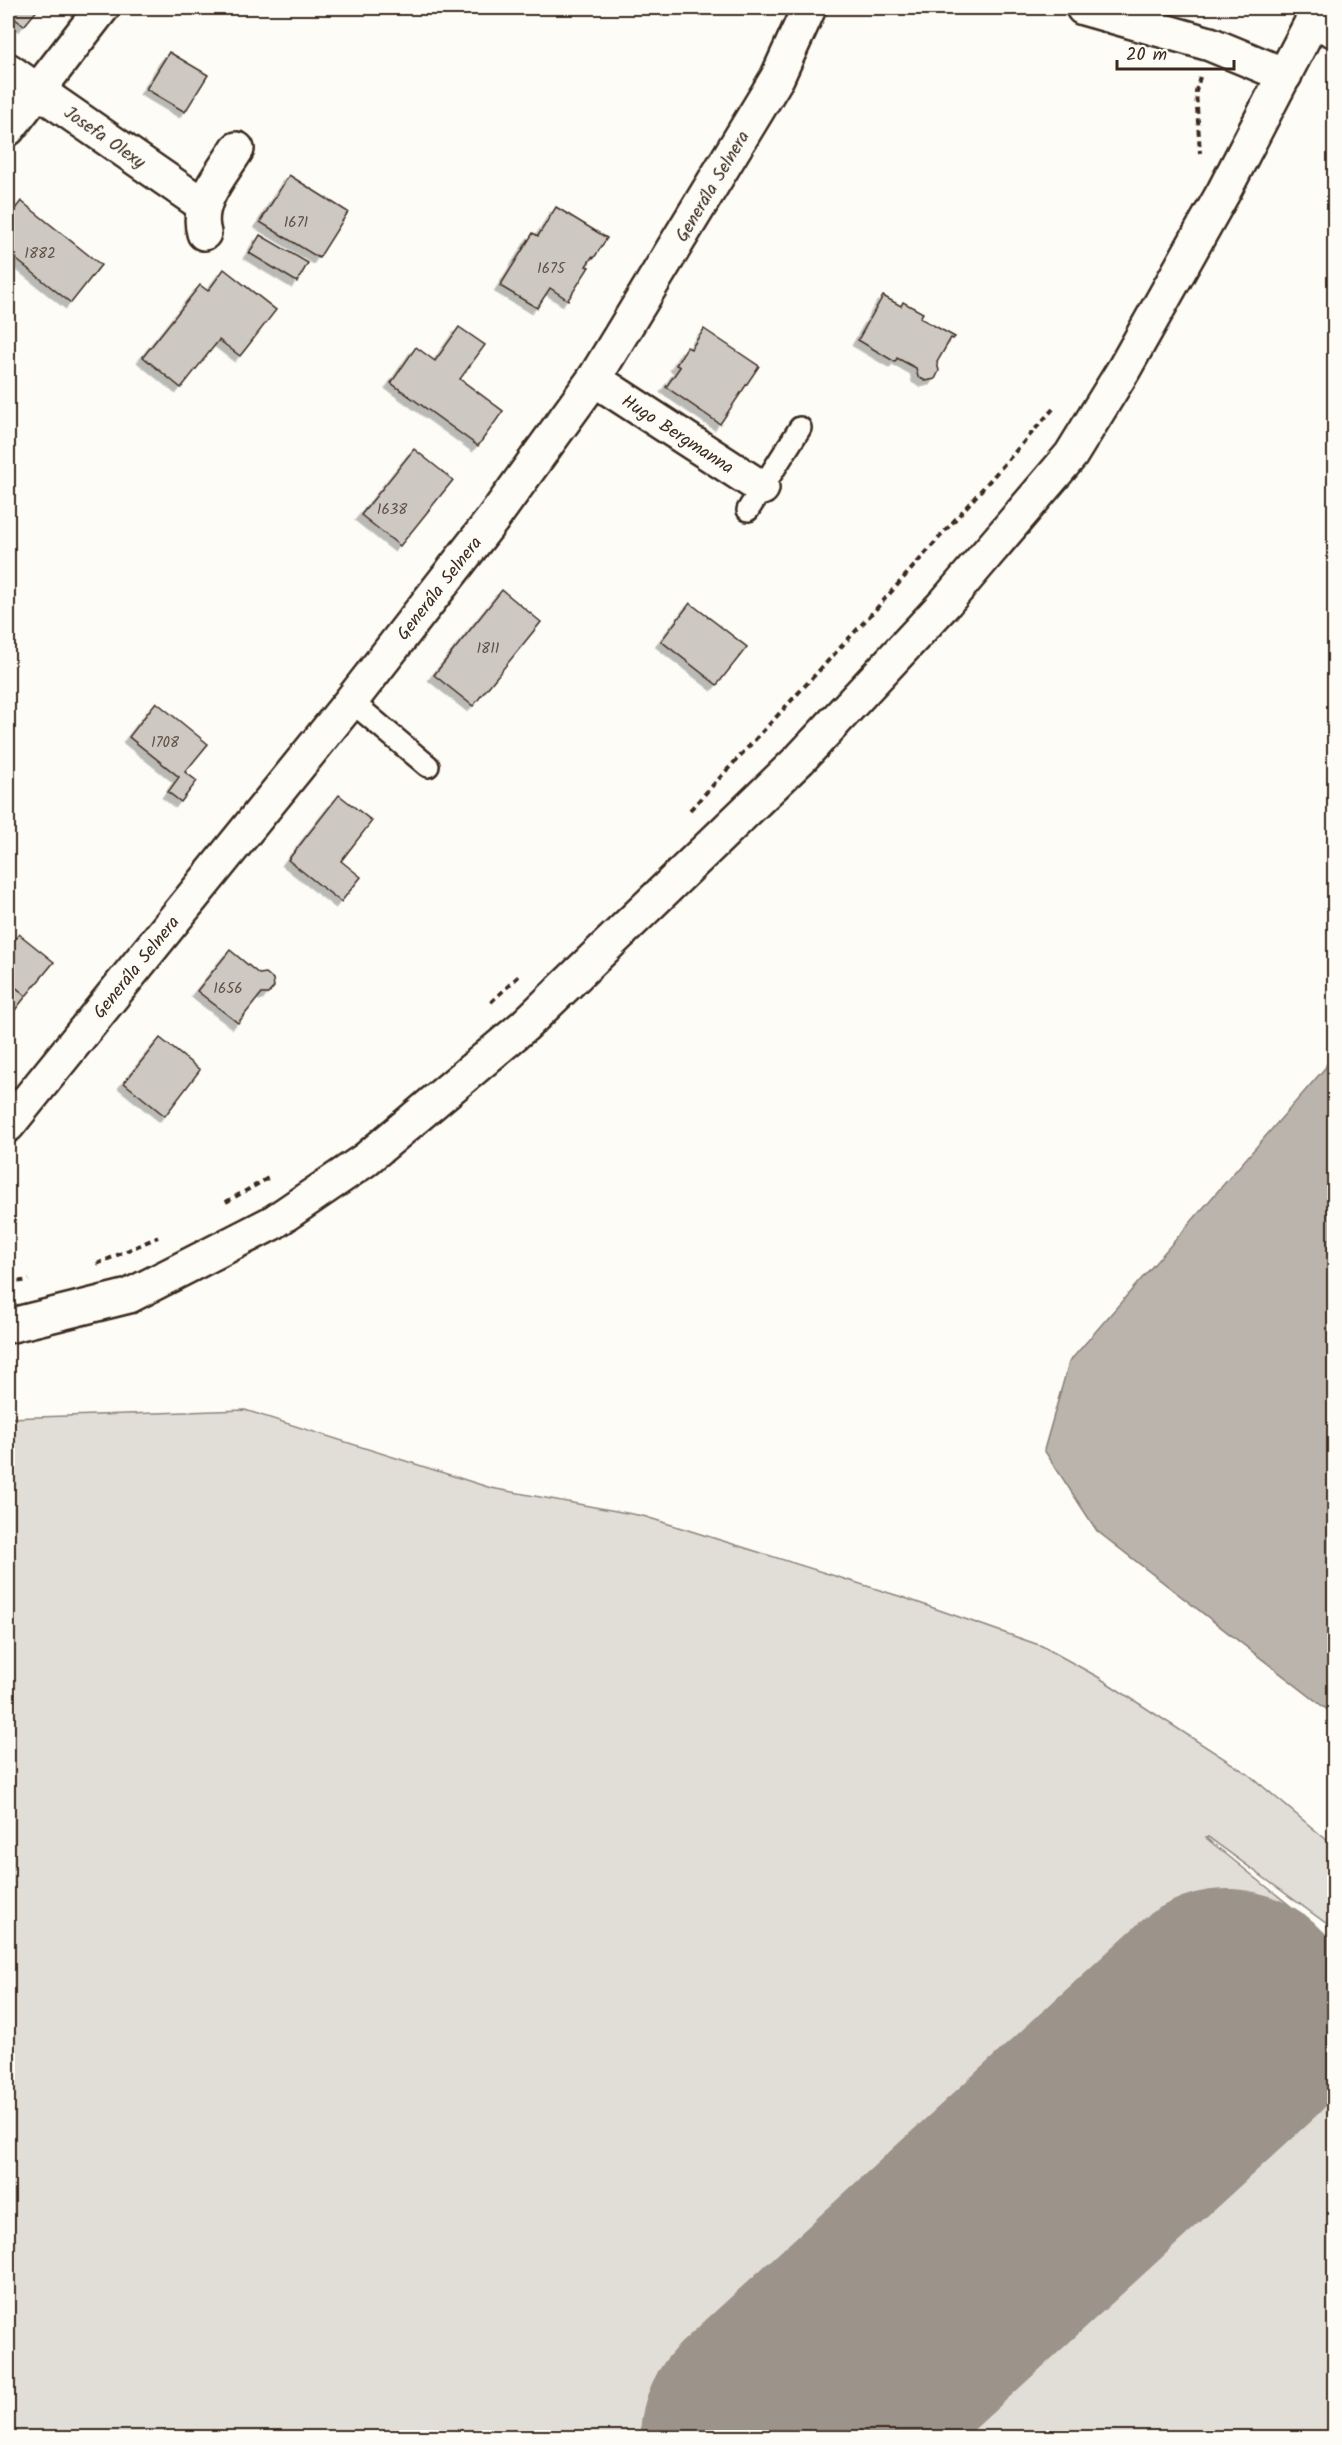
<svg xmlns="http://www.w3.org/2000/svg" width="1342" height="2445" viewBox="0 0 1342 2445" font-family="Kalam,sans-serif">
<defs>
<filter id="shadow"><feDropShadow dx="-5.5" dy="5.5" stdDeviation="0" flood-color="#0004"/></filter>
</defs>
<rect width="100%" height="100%" fill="#fdfcf7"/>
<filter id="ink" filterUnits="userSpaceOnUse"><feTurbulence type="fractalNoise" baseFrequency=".0167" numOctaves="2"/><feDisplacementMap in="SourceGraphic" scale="12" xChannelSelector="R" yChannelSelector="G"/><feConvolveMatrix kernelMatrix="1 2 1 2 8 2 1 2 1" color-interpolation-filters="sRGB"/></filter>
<g filter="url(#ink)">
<polygon fill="#e1ded7" stroke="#8e847a" stroke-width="1.5" points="245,1410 491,1488 643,1516 902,1597 1042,1646 1098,1677 1248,1774 1334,1846 1334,1929 1208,1837 1206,1838 1334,1941 1334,2437 8,2437 8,1418"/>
<polygon fill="#bbb4ad" stroke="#887d74" stroke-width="1.5" points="1334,1048 1334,1715 1097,1531 1044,1450 1069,1362 1325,1068"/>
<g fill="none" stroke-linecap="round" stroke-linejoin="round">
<polyline stroke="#9c938a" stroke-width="262" points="771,2438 1227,2020"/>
</g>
<g fill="#cdc8c2" stroke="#3b2a1e" stroke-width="1.5" filter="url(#shadow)">
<polygon points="8,8 39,8 24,26 8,13"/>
<polygon points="169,52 208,75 185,112 146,89"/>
<polygon points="289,175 348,212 319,258 260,222"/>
<polygon points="21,201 101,265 71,303 8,253 8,218"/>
<polygon points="556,207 607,238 594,258 592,257 586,266 589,267 568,300 550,288 537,308 500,286 533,233 538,236"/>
<polygon points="260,235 308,263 297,282 249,253"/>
<polygon points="224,269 276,310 240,356 219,340 181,388 143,357 200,285 208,291"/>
<polygon points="883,296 901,306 903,302 923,313 920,318 955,337 953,339 951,338 937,362 939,371 935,379 926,381 918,377 916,368 897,358 895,362 858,340"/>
<polygon points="459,327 485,345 460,379 503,411 478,446 391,383 416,347 435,361"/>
<polygon points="704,329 759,366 720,424 666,387 680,367 676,365 687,347 691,349"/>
<polygon points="414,449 453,480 400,546 361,515"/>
<polygon points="502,590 541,622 473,706 434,675"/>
<polygon points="690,603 747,647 717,685 661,641"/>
<polygon points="156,702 208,744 185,772 197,781 181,802 168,792 179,777 129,737"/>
<polygon points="339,795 372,821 341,861 361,877 341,902 288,860"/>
<polygon points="19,934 54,962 26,996 8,981 8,948"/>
<polygon points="230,950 259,974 266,973 273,979 274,987 268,994 261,994 238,1023 197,991"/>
<polygon points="8,981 26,996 8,1019"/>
<polygon points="160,1038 200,1070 165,1116 124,1083"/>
</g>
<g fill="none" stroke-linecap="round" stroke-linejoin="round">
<g stroke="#3b2a1e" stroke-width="26">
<g id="service">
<polyline points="1310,26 1334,37"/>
<polyline points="748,510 800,428"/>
<polyline points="351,701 428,766"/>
</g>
</g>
<g stroke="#3b2a1e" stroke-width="38">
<g id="minor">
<polyline points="1083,8 1210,44 1285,75"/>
<polyline points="8,70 203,205"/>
<polyline points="8,129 102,8"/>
<path d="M204 233C195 202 222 174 237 149"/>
<polyline points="594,379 762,488"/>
<polyline points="8,1125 351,701 492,520 594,379 777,78 809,8"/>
<polyline points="8,1326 129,1296 274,1222 365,1160 524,1026 800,759 946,602 1071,455 1124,369 1224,191 1319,8"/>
</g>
</g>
<g stroke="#3b2a1e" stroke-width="4" stroke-dasharray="6 4.5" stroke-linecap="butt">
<polyline points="1200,77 1196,91 1200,153"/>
<polyline points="690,810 876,609 1053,409"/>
<polyline points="491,1002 521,974"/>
<polyline points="226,1202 270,1177"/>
<polyline points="97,1264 158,1237"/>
<polyline points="8,1283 29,1280"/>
</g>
<use href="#service" stroke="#fdfcf7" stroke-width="21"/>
<use href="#minor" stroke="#fdfcf7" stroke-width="33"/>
</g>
</g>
<g text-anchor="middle" stroke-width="6" stroke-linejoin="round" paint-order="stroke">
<g font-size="15" fill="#605247">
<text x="296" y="227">1671</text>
<text x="40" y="258">1882</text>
<text x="551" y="273">1675</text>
<text x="392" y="514">1638</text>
<text x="488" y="653">1811</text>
<text x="165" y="747">1708</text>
<text x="228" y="993">1656</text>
</g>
<g font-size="18" fill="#3b2a1e" stroke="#fdfcf7">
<text transform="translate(105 137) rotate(35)" y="6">Josefa Olexy</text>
<text transform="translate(712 186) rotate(-59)" y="6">Generála Selnera</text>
<text transform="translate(678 434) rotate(33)" y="6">Hugo Bergmanna</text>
<text transform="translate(439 588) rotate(-52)" y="6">Generála Selnera</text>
<text transform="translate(136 967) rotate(-51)" y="6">Generála Selnera</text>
</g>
</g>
<rect width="1342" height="2445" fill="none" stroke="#fdfcf7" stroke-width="30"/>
<rect x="15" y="15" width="1312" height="2415" fill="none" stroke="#3b2a1e" stroke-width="2" filter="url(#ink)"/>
<path d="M1117 60v9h117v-9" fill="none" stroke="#3b2a1e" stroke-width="3"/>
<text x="1126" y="60" font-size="18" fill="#3b2a1e" stroke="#fdfcf7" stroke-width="4.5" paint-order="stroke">20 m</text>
</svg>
